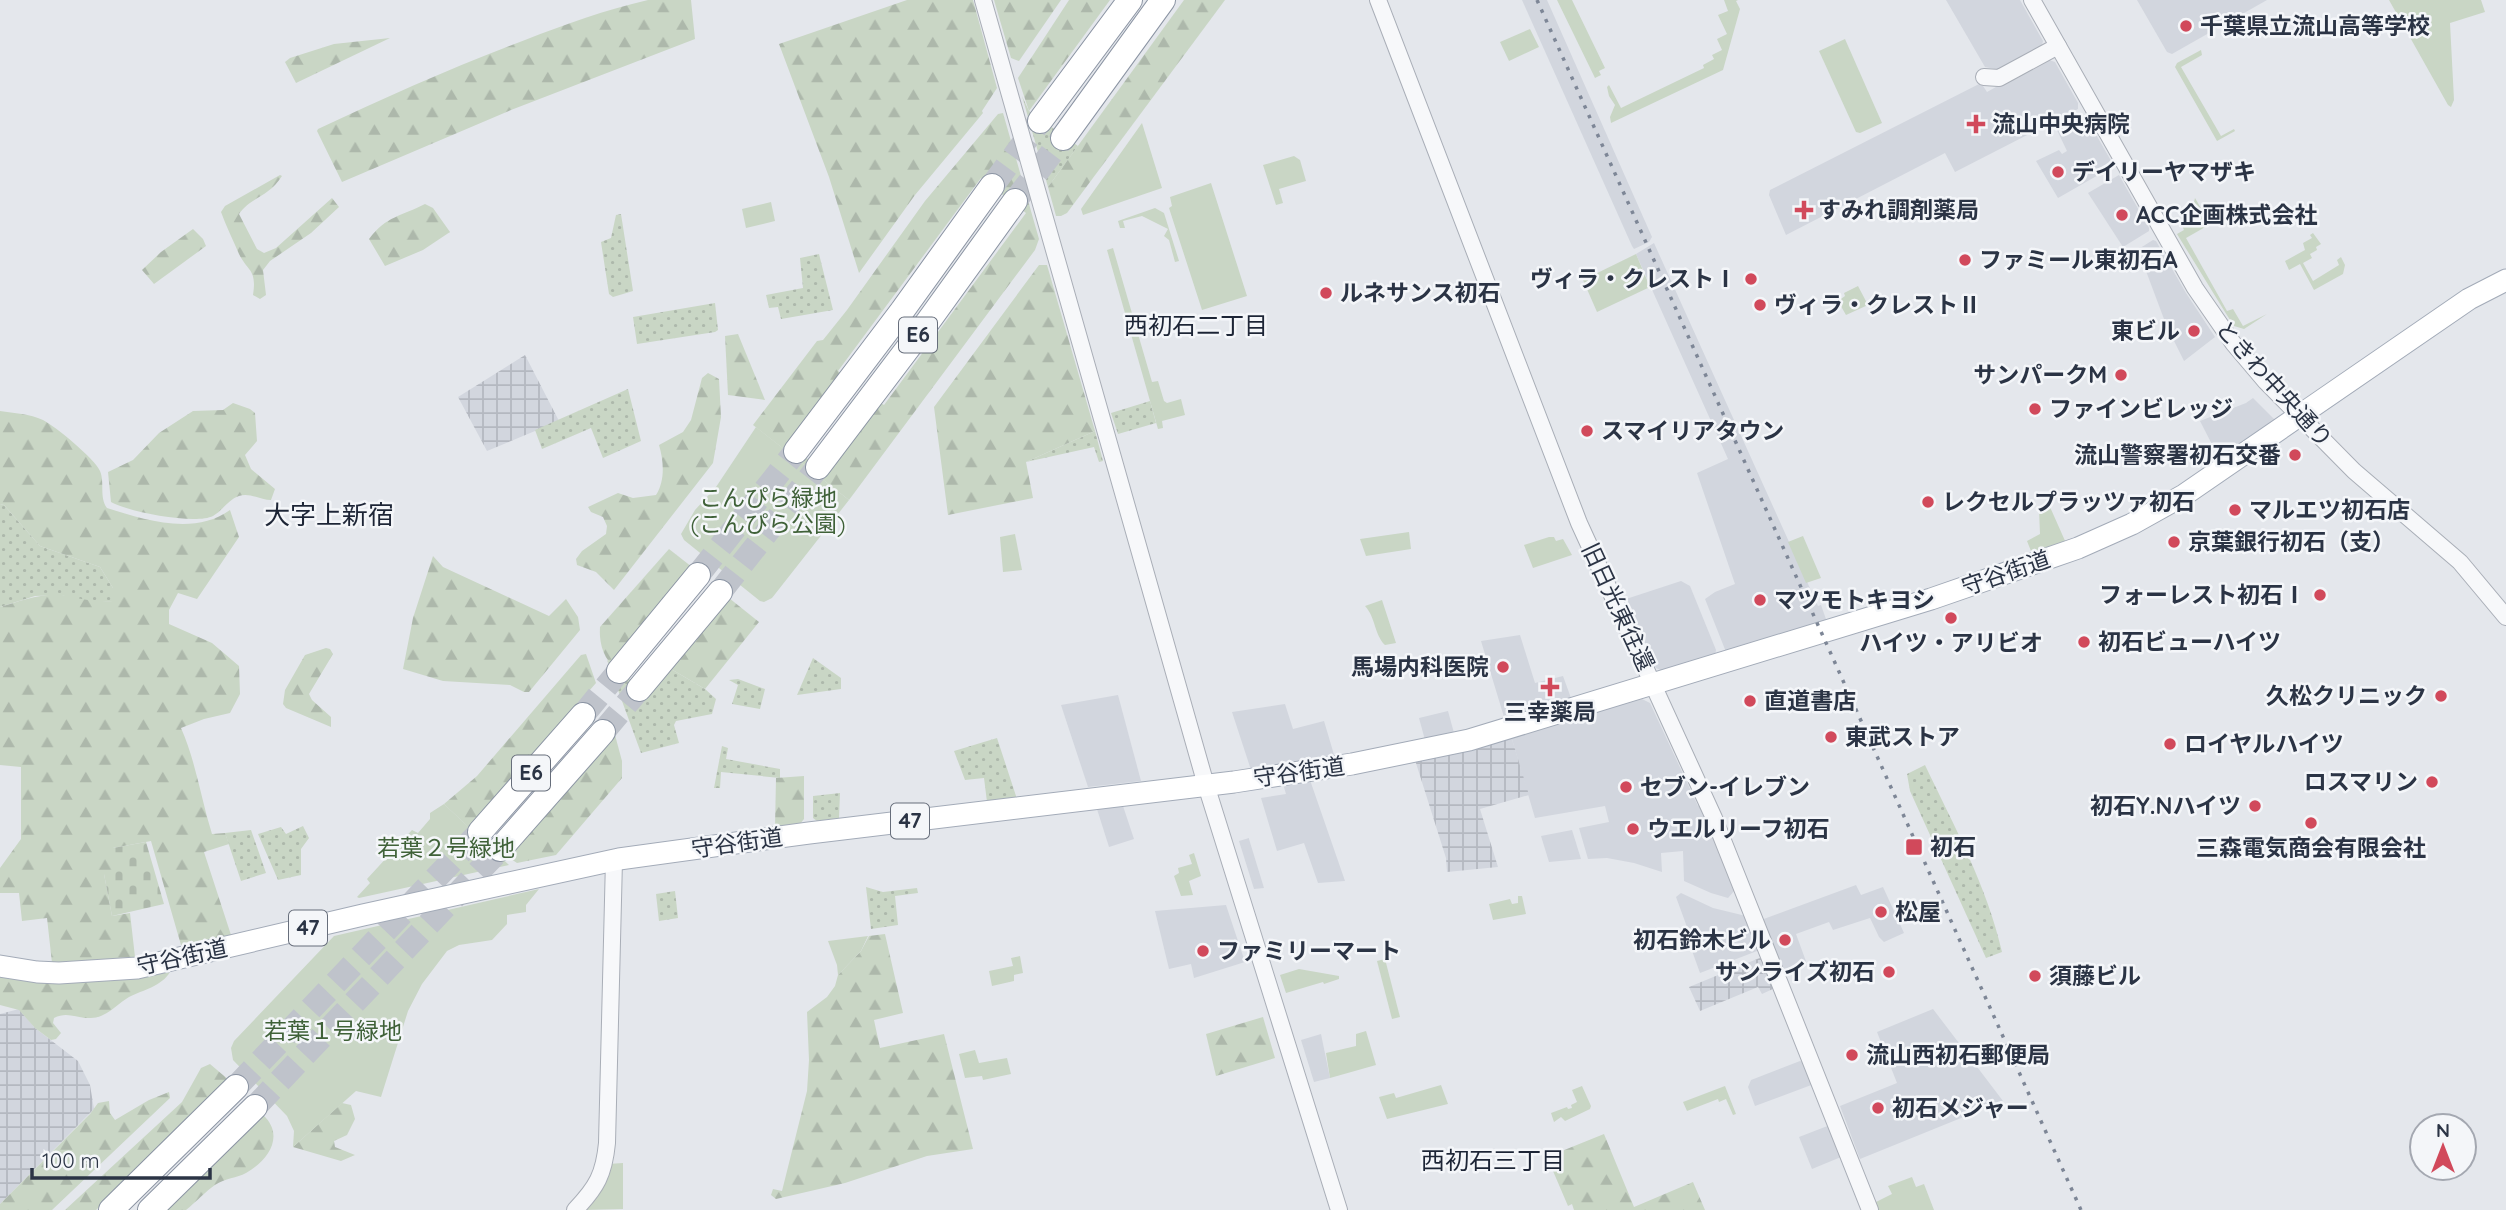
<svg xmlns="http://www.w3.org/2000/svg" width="2506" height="1210" viewBox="0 0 2506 1210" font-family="Quicksand,'Noto Sans JP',sans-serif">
<defs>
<pattern id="industrial-grid" width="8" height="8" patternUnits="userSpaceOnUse" patternTransform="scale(1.75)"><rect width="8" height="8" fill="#d2d6de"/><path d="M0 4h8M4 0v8" fill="none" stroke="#b4b8c0"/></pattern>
<pattern id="grass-dots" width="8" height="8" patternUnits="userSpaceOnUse" patternTransform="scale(1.75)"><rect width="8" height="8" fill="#c9d6c5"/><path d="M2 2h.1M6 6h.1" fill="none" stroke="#adb8ab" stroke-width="1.8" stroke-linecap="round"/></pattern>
<pattern id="forest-firs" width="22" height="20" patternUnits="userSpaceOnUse" patternTransform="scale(1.75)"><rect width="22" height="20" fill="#c9d6c5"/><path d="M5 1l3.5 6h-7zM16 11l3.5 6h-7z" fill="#adb8ab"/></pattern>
<pattern id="cemetery-stones" width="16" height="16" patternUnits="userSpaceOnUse" patternTransform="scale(1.75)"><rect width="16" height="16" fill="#c9d6c5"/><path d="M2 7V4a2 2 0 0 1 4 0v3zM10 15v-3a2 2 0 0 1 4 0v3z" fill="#adb8ab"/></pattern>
</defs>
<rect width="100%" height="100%" fill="#e4e7ec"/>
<g fill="#d2d6de">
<polygon points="1522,0 1547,0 1652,237 1649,242 1634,249 1632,246"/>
<polygon points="1946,0 2020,0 2043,41 2041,49 2000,70 1985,67"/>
<polygon points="2137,0 2267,0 2172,54 2167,52"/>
<polygon points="2046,59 2055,62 2078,103 2078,109 1955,172 1945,153 1786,235 1769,195 1770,190 1981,83 1987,92"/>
<polygon points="2080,115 2086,117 2114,166 2058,198 2036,161 2059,150 2062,154 2067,151 2056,128"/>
<polygon points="2119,175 2149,228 2149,231 2123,247 2088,193"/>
<polygon points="2153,240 2156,241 2186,293 2215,337 2184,361 2167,327 2146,271 2135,254 2137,250"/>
<polygon points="1654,243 1818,606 1821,605 1827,622 1726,652 1705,599 1715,592 1735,584 1697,473 1728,459 1636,254"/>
<polygon points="2253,398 2276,421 2220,460 2200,421 2246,403"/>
<polygon points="1681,581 1690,586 1716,650 1715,656 1663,671 1656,668 1623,600"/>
<polygon points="1520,635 1535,683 1563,676 1571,698 1504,717 1481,641"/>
<polygon points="1118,695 1141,781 1088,787 1061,705"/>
<polygon points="1642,699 1650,703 1698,806 1701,802 1735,890 1728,898 1711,893 1684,881 1683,851 1661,853 1662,872 1634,863 1607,858 1588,859 1579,828 1609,822 1605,806 1535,818 1511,736"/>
<polygon points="1285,704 1293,729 1324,721 1335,758 1251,770 1232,712"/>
<polygon points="1448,711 1454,733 1425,740 1419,718"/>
<polygon points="1310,780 1345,881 1318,883 1304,843 1277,851 1261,798 1286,794 1283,784"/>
<polygon points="1122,803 1134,839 1109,847 1096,806"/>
<polygon points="1572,830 1581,859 1549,862 1541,836"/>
<polygon points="1249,838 1249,839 1264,888 1254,889 1239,841"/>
<polygon points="1856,885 1861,895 1883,887 1904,933 1884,942 1879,937 1870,918 1833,930 1829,922 1796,934 1807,964 1786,972 1781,970 1761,920"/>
<polygon points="1681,893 1713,908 1746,916 1758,946 1757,951 1700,973 1691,948 1694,946 1676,897"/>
<polygon points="1226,905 1245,962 1194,978 1191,964 1169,969 1155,911"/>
<polygon points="1933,1009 2003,1101 1860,1159 1840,1106 1897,1083 1877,1032"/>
<polygon points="1321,1034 1330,1078 1314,1082 1301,1040"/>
<polygon points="1800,1061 1805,1063 1814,1084 1755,1106 1748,1087 1751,1080"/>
<polygon points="1830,1125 1841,1157 1812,1169 1799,1137"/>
</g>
<g fill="url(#industrial-grid)">
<polygon points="525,355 559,421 487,451 458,397"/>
<polygon points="1511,736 1529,795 1480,809 1498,867 1447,872 1446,858 1415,760"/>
<polygon points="1762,957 1775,988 1762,994 1758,987 1700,1011 1689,987"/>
<polygon points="19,1009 35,1028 78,1061 90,1085 94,1109 0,1204 0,1014"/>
</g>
<g fill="url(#grass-dots)">
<polygon points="1022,96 1029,111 1078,146 1048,187"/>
<polygon points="621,214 633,291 613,297 609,294 601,242 611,238 616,215"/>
<polygon points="819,254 833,310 781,319 778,307 769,308 766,295 803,288 800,258"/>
<polygon points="715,303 718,330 715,332 637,344 633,317"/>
<polygon points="628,389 641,441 603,458 591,428 542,449 535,430"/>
<polygon points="1150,401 1156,423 1118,434 1111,413"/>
<polygon points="1095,431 1103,461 1099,462 1094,447 1026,462"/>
<polygon points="0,504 4,505 40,546 100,567 113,588 113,601 92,603 61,595 35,596 0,607"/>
<polygon points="813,658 841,678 841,689 797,695"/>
<polygon points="607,660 649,696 671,669 705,689 716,699 712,714 676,721 674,725 679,743 641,753"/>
<polygon points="738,679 765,689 760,709 732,704 738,685 729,680"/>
<polygon points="997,738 1017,799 987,802 984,778 965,780 954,751"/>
<polygon points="722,746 728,748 726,759 780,769 780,778 721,772 720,788 714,788"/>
<path d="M1925 765C1954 826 1987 886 2002 952L1986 958 1910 791 1907 774Z"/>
<polygon points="840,793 839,818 817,821 813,818 813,796"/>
<polygon points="303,826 309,838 301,849 301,875 278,880 258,834 281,827 286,834"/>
<polygon points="251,830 266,873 241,881 225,833"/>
<polygon points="866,887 883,892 917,888 918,893 895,896 898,925 871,929"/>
<polygon points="675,891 678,918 659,921 656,894"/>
</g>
<g fill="url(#forest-firs)" fill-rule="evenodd">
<path d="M648 0H691L695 39 511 110 342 182 317 131 318 129C386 97 455 66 525 40 566 24 605 10 648 0Z"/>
<polygon points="907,0 973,0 997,88 982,111 983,113 915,195 859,273 829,177 779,44"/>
<polygon points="994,0 1061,0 1019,61 1011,58"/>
<polygon points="1069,0 1110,0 1029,111 1018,78"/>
<polygon points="1184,0 1225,0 1067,213 1061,216 1056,216 1048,187"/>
<polygon points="390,38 296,83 285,62 290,58 334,44"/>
<path d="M1003 113 1039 239 1035 250 849 500 753 425 817 341 823 340 847 310 925 201 998 114ZM981 178 1026 213 884 405 879 402 826 473 788 444 842 374 838 371Z"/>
<path d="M280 175 282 176C269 197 251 197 239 214L257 249 264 253 276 248 332 198 339 207 311 233 270 261 263 270 266 295 260 299 253 295C257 269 248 272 239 254 233 240 226 226 221 212L225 206Z"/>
<path d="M425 204 433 208 450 232 423 250 385 266 369 239C386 216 402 216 425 204Z"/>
<polygon points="193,229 203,239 206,246 154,284 142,270 161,252"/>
<polygon points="1039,265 1047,265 1095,431 1026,462 1033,498 948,515 934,407"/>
<polygon points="738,334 765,400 728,395 725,336"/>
<path d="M708 373 719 379 721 417 713 463 614 590 596 572 577 565 576 559 582 551 606 534 607 526 603 517 591 512 588 507 618 493 633 498 656 495C665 481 664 462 659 445L683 432 691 420 702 378Z"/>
<path d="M233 403 250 409 255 413 257 441 245 455 251 469 275 489 271 500C261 500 249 492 239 496 229 499 222 511 213 516 195 525 129 512 111 502L108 472 133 460 159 433 193 411 223 410Z"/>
<path d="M0 411C14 413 30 414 43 420 55 426 95 459 100 471 105 483 99 497 107 508 145 520 194 536 230 510L239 537 197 599 178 593 169 610V624L212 643 239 666 240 694 230 713 204 719 181 728C196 762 201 799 212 834L225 833 229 844 204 852 231 935 181 945 151 841 113 848V874H104L112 916 130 913 135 957 52 963 47 918 22 921 19 893H0V868L21 839V767L0 765V607C20 601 40 593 62 595 81 598 92 603 113 601V588L100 567 40 546 4 505 0 504Z"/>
<path d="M669 549 692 567 612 665C602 655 599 640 600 627Z"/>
<polygon points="433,556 443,567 549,616 566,599 578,617 580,630 529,692 524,692 510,685 443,681 403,669 413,618"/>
<polygon points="729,598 759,622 705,689 671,669"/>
<polygon points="326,648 330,649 333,654 309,694 312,700 331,717 331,727 286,708 283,704 285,690 305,655"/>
<polygon points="586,654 596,683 473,825 501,851 498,855 444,804 477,776 581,655"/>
<polygon points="615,735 622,761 622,778 556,855 517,863 508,857"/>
<polygon points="804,776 804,819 800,824 775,827 776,778"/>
<polygon points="885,934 903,1013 874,1020 880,1048 944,1034 973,1149 927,1156 845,1183 776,1199 771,1195 773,1189 782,1191 807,1091 809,1060 807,1012 827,997 835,986 838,975 861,951 869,936"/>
<path d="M170 972C162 986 143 990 129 997 117 1004 106 1018 91 1018 77 1019 68 1011 54 1018L53 1023 61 1033 56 1039 51 1040 35 1028 19 1010 0 1005V975L48 983H79Z"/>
<polygon points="1263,1017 1275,1058 1216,1076 1206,1034"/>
<polygon points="210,1064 230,1081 96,1210 65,1210 182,1102 201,1068"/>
<polygon points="169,1092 170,1098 52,1210 0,1210 0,1204 90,1114 98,1103 109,1101 110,1113 115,1120 149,1100"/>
<polygon points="342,1103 351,1105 355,1119 347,1135 334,1141 335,1147 355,1155 341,1161 293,1147"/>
<path d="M263 1115C285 1135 269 1160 246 1173 237 1178 225 1178 215 1185 206 1191 196 1202 186 1210H166Z"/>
<polygon points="1604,1134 1634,1207 1693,1182 1705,1210 1574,1210 1572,1204 1568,1206 1547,1157"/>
</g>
<polygon fill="url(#cemetery-stones)" points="146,842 164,904 112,916 104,874 113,874 113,848"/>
<g fill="#c9d6c5">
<polygon points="1557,0 1572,0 1605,68 1599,71 1601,75 1595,78"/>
<polygon points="1724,0 1738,0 1736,1 1740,9 1723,70 1611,123 1610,117 1615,105 1609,96 1607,87 1609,85 1621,108 1704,68 1703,65 1714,59 1712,55 1722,50 1717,39 1727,34 1718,15 1728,11"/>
<polygon points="2389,0 2481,0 2485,12 2450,23 2454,100 2451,107 2448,105"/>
<polygon points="1530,29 1539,47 1509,61 1500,42"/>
<polygon points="1845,39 1882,123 1860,133 1856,132 1819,51"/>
<polygon points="2201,50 2202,55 2181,67 2221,136 2234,129 2235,131 2217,141 2175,67 2177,63"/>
<polygon points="1142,123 1162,188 1083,215 1081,209"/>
<polygon points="1294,156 1300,160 1306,181 1279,189 1283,203 1276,205 1263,165"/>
<polygon points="1211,183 1247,296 1202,310 1169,208 1172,206 1170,197"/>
<polygon points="2195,198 2206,217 2234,201 2243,217 2240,219 2233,208 2216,218 2211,216 2214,222 2186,238 2227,311 2233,309 2243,326 2267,314 2244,329 2234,326 2225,312 2177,234 2184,230 2181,223 2181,212 2194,202"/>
<polygon points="771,202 775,221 746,228 742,209"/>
<polygon points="1155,208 1164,213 1179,261 1175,262 1169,240 1164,236 1168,229 1142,216 1123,221 1125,228 1120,228 1118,221"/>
<polygon points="2313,233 2321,244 2316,247 2317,250 2310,254 2312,258 2303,263 2313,281 2339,265 2337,260 2341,257 2345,265 2343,274 2314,290 2300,264 2289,270 2285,261 2305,250 2303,243 2312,238 2310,235"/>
<polygon points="1113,248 1152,382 1158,381 1164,401 1167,403 1181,399 1185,415 1162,421 1163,428 1158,429 1107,250"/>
<polygon points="1636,254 1650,287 1597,312 1583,280"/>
<polygon points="1858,286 1868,305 1846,315 1838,301 1845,296 1844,293"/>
<polygon points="756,427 849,500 772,598 764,602 760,601 684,540 681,534 695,510 716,487"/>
<polygon points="2050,507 2066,543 2033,556 2027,541 2040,534 2039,510"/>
<polygon points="1409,532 1411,549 1366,556 1360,539"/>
<polygon points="1015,534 1022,570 1003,572 1000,537"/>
<polygon points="1803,536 1821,578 1806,583 1788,542"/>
<polygon points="1549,537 1554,537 1556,541 1563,539 1572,555 1533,568 1524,545"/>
<path d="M1382 600 1396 643 1385 645C1374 634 1376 618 1365 606Z"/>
<polygon points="444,804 509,865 359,898 357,897 370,883 367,879 412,830 418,833 430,819 430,813"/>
<polygon points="1194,853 1201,876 1189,881 1193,895 1181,896 1174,876 1179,873 1178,868 1192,864 1189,855"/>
<polygon points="539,889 526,905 526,912 507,915 507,924 492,940 459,945 447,951 422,984 408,1011 381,1097 356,1091 293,1147 294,1131 287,1116 233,1060 231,1048 234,1041 334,936"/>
<polygon points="1518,896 1522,896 1526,914 1493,920 1489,904 1510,899 1512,904 1518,903"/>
<polygon points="868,936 861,951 838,975 837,965 828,941"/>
<polygon points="1020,956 1023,973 1014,975 1014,981 992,986 989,971 1013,966 1011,958"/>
<polygon points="1385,959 1400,1017 1392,1019 1377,961"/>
<polygon points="1299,969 1339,976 1339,979 1324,984 1323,982 1286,993 1280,975"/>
<polygon points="1366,1031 1376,1065 1330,1078 1326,1053 1356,1046 1356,1034"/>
<polygon points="975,1050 979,1063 1007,1058 1011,1074 983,1080 982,1076 965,1078 959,1054"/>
<polygon points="1441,1085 1448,1104 1387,1119 1379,1097 1394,1093 1396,1098"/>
<polygon points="1582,1086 1591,1106 1590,1109 1565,1121 1561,1117 1554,1122 1551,1113 1567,1107 1568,1109 1572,1108 1571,1105 1577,1102 1572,1090"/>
<polygon points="1725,1086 1736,1114 1733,1115 1726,1099 1719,1102 1718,1099 1687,1111 1683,1102"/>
<polygon points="623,1163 623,1209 583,1210 608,1164"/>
<polygon points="1912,1177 1916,1187 1924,1184 1934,1210 1876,1210 1874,1203 1892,1194 1888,1186"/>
</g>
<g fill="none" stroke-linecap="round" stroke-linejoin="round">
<g stroke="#bfc3cb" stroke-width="24" stroke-dasharray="24 12" stroke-linecap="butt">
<polyline points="992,186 1040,121"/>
<polyline points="1015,201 1063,138"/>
<polyline points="698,575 796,451"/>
<polyline points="720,592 818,467"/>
<polyline points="583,715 619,671"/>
<polyline points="603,732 639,689"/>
<polyline points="236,1087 480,832"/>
<polyline points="255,1107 500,849"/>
</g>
<g stroke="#a9aeb7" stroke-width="18">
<g id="tertiary">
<polyline points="983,0 1206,785 1339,1210"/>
<polyline points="1378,0 1579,523 1714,818 1870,1210"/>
<polyline points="2032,0 2195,288 2233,343 2266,382 2354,471 2460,562 2506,617"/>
<polyline points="1984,77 1999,78 2058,46"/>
<path d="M575 1210C597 1187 604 1174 607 1143L614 860"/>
</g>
</g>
<g stroke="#a3abb8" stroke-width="23">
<polyline id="primary" points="0,966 37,972 59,973 137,968 363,915 619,859 809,833 1234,782 1352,764 1469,740 1931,599 2078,548 2132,524 2184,495 2469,299 2506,280"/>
</g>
<g stroke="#8b94a3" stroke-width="26">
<g id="motorway">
<polyline points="1040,121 1130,0"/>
<polyline points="1063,138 1163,0"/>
<polyline points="796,451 902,311 992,186"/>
<polyline points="818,467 927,323 1015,201"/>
<polyline points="619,671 698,575"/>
<polyline points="639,689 720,592"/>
<polyline points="480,832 583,715"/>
<polyline points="500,849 603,732"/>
<polyline points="111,1210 236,1087"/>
<polyline points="150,1210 255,1107"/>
</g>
</g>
<use href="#tertiary" stroke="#f7f8fa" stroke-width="16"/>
<use href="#primary" stroke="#fff" stroke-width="21"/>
<use href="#motorway" stroke="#fff" stroke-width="24"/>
<polyline stroke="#7d8696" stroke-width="3.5" stroke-dasharray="3.5 7" stroke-linecap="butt" points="1537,0 2081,1210"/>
</g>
<g fill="#d1495b" stroke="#f4f6f9" stroke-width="2.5">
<circle cx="2186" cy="26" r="7"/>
<path d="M1972.5 113.5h7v7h7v7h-7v7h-7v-7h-7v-7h7z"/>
<circle cx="2058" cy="172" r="7"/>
<path d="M1800.5 199.5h7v7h7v7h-7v7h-7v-7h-7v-7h7z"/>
<circle cx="2122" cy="215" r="7"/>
<circle cx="1965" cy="260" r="7"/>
<circle cx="1751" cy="279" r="7"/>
<circle cx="1326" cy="293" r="7"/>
<circle cx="1760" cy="305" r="7"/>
<circle cx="2194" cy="331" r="7"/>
<circle cx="2121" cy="375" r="7"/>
<circle cx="2035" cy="409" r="7"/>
<circle cx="1587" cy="431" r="7"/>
<circle cx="2295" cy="455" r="7"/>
<circle cx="1928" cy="502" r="7"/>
<circle cx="2235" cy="510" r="7"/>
<circle cx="2174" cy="542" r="7"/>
<circle cx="2320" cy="595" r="7"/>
<circle cx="1760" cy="600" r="7"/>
<circle cx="1951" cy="618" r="7"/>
<circle cx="2084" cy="642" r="7"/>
<circle cx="1503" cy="667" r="7"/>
<path d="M1546.5 676.5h7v7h7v7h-7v7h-7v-7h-7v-7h7z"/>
<circle cx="2441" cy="696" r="7"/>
<circle cx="1750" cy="701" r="7"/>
<circle cx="1831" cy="737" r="7"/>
<circle cx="2170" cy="744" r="7"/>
<circle cx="2432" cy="782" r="7"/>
<circle cx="1626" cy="787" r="7"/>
<circle cx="2255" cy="806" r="7"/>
<circle cx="2311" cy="823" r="7"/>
<circle cx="1633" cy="829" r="7"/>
<rect x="1905" y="838" width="18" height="18" rx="3.5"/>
<circle cx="1881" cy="912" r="7"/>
<circle cx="1785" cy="940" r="7"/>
<circle cx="1203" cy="951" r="7"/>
<circle cx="1889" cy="972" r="7"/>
<circle cx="2035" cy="976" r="7"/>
<circle cx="1852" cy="1055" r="7"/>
<circle cx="1878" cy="1108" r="7"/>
</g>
<g text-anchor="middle" stroke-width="5" stroke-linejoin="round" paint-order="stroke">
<g fill="#f4f6f9" stroke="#676e7b" stroke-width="2">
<rect x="899" y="317.5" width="38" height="35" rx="5"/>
<rect x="512" y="755.5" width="38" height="35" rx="5"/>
<rect x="891" y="803.5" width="38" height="35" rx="5"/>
<rect x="289" y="910.5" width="38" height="35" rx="5"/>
</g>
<g font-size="21" font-weight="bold" fill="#2b3445">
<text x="918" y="342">E6</text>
<text x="531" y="780">E6</text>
<text x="910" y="828">47</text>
<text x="308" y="935">47</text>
</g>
<g font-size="23" font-weight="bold" fill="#2b3445" stroke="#f4f6f9" text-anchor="start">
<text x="2200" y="34">千葉県立流山高等学校</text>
<text x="1992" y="132">流山中央病院</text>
<text x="2072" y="180">デイリーヤマザキ</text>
<text x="1818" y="218">すみれ調剤薬局</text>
<text x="2136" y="223">ACC企画株式会社</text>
<text x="1979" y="268">ファミール東初石A</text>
<text x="1737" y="287" text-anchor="end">ヴィラ・クレストⅠ</text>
<text x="1340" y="301">ルネサンス初石</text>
<text x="1774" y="313">ヴィラ・クレストⅡ</text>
<text x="2180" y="339" text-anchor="end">東ビル</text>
<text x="2107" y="383" text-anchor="end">サンパークM</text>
<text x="2049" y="417">ファインビレッジ</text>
<text x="1601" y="439">スマイリアタウン</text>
<text x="2281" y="463" text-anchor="end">流山警察署初石交番</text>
<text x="1942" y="510">レクセルプラッツァ初石</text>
<text x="2249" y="518">マルエツ初石店</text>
<text x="2188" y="550">京葉銀行初石（支）</text>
<text x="2306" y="603" text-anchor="end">フォーレスト初石Ⅰ</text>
<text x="1774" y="608">マツモトキヨシ</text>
<text x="2098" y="650">初石ビューハイツ</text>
<text x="1951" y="651" text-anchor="middle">ハイツ・アリビオ</text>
<text x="1489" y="675" text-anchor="end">馬場内科医院</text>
<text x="2427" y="704" text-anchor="end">久松クリニック</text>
<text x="1764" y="709">直道書店</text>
<text x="1550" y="720" text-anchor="middle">三幸薬局</text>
<text x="1845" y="745">東武ストア</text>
<text x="2184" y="752">ロイヤルハイツ</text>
<text x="2418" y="790" text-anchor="end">ロスマリン</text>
<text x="1640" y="795">セブン-イレブン</text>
<text x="2241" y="814" text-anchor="end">初石Y.Nハイツ</text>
<text x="1647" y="837">ウエルリーフ初石</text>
<text x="1930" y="855">初石</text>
<text x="2311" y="856" text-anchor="middle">三森電気商会有限会社</text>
<text x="1895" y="920">松屋</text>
<text x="1771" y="948" text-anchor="end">初石鈴木ビル</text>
<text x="1217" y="959">ファミリーマート</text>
<text x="1875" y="980" text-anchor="end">サンライズ初石</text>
<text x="2049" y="984">須藤ビル</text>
<text x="1866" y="1063">流山西初石郵便局</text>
<text x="1892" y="1116">初石メジャー</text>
</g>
<g font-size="23" fill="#2b3445" stroke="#f4f6f9">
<text transform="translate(2274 384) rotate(48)" y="8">ときわ中央通り</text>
<text transform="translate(2006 573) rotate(-19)" y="8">守谷街道</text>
<text transform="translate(1618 607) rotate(65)" y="8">旧日光東往還</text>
<text transform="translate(1299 772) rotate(-8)" y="8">守谷街道</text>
<text transform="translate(737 843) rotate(-8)" y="8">守谷街道</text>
<text transform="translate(182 957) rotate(-12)" y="8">守谷街道</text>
</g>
<g font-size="23" fill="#3f6138" stroke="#f4f6f9">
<text x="768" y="506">こんぴら緑地<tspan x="768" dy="26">(こんぴら公園)</tspan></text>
<text x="446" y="856">若葉２号緑地</text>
<text x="333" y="1039">若葉１号緑地</text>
</g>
<g font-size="24" fill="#1d2536" stroke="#f4f6f9">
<text x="1196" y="334">西初石二丁目</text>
<text x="1493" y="1169">西初石三丁目</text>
</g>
<g font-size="26" fill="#1d2536" stroke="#f4f6f9">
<text x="329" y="524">大字上新宿</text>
</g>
</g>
<g transform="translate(2443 1147)"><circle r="33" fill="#f4f6f9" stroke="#a4a8b1" stroke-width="2"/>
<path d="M0-5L12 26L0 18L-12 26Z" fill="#d1495b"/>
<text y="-10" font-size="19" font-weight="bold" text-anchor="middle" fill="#2b3445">N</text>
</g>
<path d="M32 1168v10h178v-10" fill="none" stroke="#2b3445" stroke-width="3.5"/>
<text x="42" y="1168" font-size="21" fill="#2b3445" stroke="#f4f6f9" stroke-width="5" paint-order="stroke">100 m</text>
</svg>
